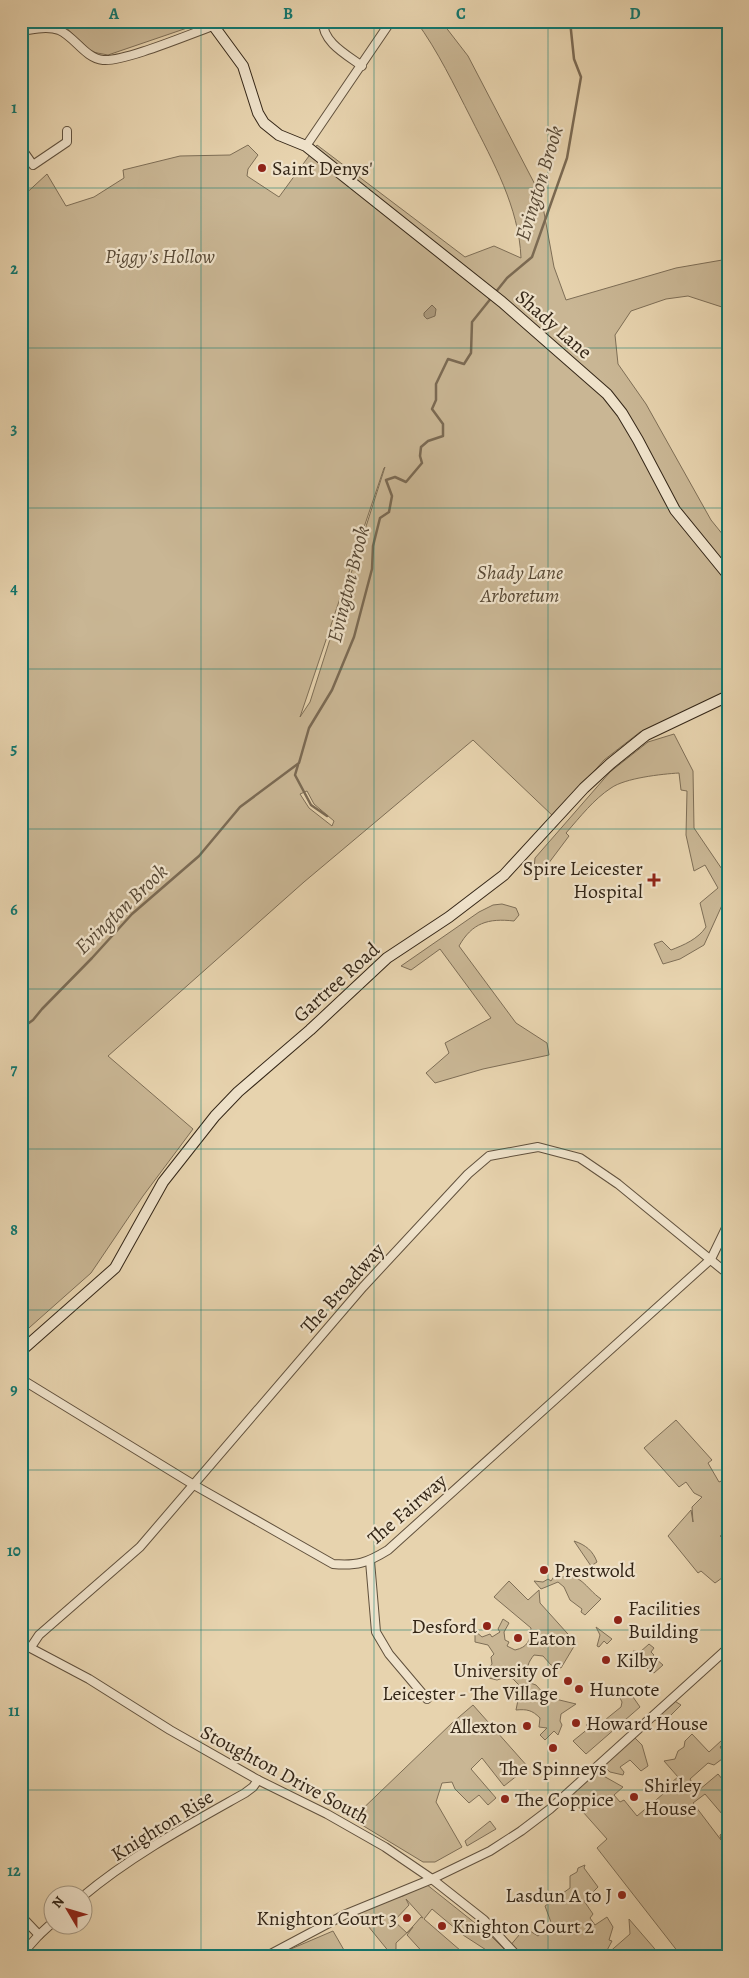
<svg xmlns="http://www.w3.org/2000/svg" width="749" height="1978" viewBox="0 0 749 1978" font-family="Alegreya,serif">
<rect width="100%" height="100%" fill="#e7d3ae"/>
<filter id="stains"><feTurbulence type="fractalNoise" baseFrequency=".004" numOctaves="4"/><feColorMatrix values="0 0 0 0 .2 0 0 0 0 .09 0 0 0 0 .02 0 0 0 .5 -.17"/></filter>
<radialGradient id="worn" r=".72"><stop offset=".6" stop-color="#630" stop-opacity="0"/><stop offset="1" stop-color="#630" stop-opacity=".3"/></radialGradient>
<g fill="#c9b694" stroke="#7e6e56" fill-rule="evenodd">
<polygon points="59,21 192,21 190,27 108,55 92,52"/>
<path d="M416 21H441L468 56 541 196 554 267 566 300 676 268 728 259V309L688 296 666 299 631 311 615 335 618 364 646 404 711 520 728 541V693L640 732 604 760 554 817 473 740 304 882 108 1056 193 1129 143 1196 91 1273 21 1335V198L47 174 66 206 94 197 124 178 123 170 180 156 230 155 248 145 258 155 248 169 247 176 279 197 317 145 465 257 494 246 521 258C519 207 493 162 471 118 454 85 438 51 416 21ZM385 467 310 702 300 717 384 468ZM307 791 314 804 334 821 332 826 309 808 300 794Z"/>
<path d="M674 734 693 771 694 828 728 878V892L704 945 680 959 663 964 654 944 662 941 671 950C684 945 698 939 706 927L700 903 718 888 705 865 694 871 686 835 687 791 681 790 679 773C662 774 625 778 611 788 594 799 580 817 566 833L569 836 545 868H534L535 858 610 772 648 742Z"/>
<path d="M502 904 516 908 519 915 514 921C488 918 472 923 459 946L516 1023 547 1043 549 1055 483 1069 435 1083 426 1073 449 1053 445 1043 491 1018 440 949 411 970 401 966 479 912 493 905Z"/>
<polygon points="676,1420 712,1460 708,1463 719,1482 728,1478 728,1533 720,1536 728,1541 728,1576 726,1575 715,1583 701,1571 698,1573 668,1536 691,1510 693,1522 692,1507 702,1497 694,1493 686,1482 679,1487 644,1448"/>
<path d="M574 1541C586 1545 593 1551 597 1562L591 1566Z"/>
<path d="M555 1575 558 1578C581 1571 585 1588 601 1599L585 1615 581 1612 582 1609 570 1600 564 1587 558 1582 541 1589 534 1581 543 1582 548 1579 551 1581Z"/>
<path d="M509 1581 528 1600 539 1590 540 1603 576 1643 561 1668 551 1665 543 1656 534 1655C529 1661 525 1669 529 1676L528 1678 530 1681 527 1685 530 1683 536 1685 547 1697 576 1704 561 1714 560 1721 562 1725 558 1735 554 1731 545 1740 540 1735 547 1728 539 1727 540 1718C532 1710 527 1709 516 1710L518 1700 521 1695 518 1691 522 1688 513 1679 506 1677 497 1680 489 1678 487 1671 492 1664 491 1657 494 1654 488 1645 475 1642V1631L482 1637 490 1634 492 1637 500 1632 498 1629 503 1619 509 1623 504 1632 505 1640 509 1642 507 1646 515 1650C528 1647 530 1641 531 1628L494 1597Z"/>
<polygon points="596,1627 612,1639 607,1644 604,1641 599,1647 597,1646 600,1635"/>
<polygon points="649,1644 654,1648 651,1652 654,1655 644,1664 633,1651 640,1652"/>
<polygon points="656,1659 663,1665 654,1673 647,1668"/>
<polygon points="620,1685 633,1697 640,1707 586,1754 573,1741 589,1728 586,1725 589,1722 587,1720 592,1715 600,1724 621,1707 622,1702 615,1688"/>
<polygon points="673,1700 681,1705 662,1724 652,1718"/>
<polygon points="473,1705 528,1767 504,1786 482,1758 471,1769 496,1798 488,1805 479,1795 469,1803 455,1789 452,1782 442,1783 436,1802 462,1847 435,1862 423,1862 352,1819 452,1723"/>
<polygon points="692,1734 709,1752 722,1740 724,1743 720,1747 726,1756 714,1765 708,1763 690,1779 693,1784 699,1790 718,1774 728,1786 728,1821 705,1794 693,1803 721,1840 720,1835 728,1829 728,1840 724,1844 728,1849 728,1957 682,1957 597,1848 607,1839 567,1794 593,1770 623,1787 614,1795 620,1802 624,1800 637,1816 663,1794 661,1791 678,1777 664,1761 675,1759 678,1751 684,1747 685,1741"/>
<polygon points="632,1735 642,1745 648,1766 641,1771 630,1760 620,1767 624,1772 623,1775 610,1772 601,1764"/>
<polygon points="490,1821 496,1829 467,1846 465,1841"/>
<polygon points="585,1865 584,1868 598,1887 584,1901 593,1914 590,1918 595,1925 607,1917 613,1927 609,1940 612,1941 605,1954 600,1957 518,1957 509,1947 525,1928 538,1936 552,1925 545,1906 570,1888 570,1876 577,1872 578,1868"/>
<path d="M426 1884 490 1935 509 1954 504 1957H497L463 1935 432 1909 424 1919 468 1957H427L407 1935 413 1927 396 1943V1949L390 1953 355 1910 403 1896ZM406 1899 423 1918 421 1917 407 1933 394 1921 409 1905Z"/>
<polygon points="629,1919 654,1948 660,1957 608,1957 606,1955 630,1934"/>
<polygon points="333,1931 348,1957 272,1957"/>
</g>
<polygon fill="#aa987b" stroke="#7b6a53" points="432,305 436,309 435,316 427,319 424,316 424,313"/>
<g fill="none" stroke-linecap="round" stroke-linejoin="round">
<g stroke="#7b6a53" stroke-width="2.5">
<polyline points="495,293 507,278 532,257 567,158 581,77 574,59 570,21"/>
<polyline points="298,765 295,775 311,805 327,816"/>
<polyline points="21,1041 27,1034 22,1028 33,1020 42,1009 92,958 132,914 199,856 240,807 299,763 309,728 332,690 354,637 372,569 373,546 380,518 389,512 392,496 386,480 395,477 406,482 422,463 420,456 421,447 428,441 443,436 443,424 432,409 436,400 436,384 448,359 464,364 471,353 472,322 492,297"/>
</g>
<g stroke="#61513d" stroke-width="10">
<g id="street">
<path d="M323 21C322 42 347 55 362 66"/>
<path d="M21 31C33 29 48 26 59 30 75 37 85 58 103 60 124 62 190 34 213 26"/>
<polyline points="306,146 391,21"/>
<polyline points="21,148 33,165 67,142 67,131"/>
<path d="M21 1379 194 1485 333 1564C357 1566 367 1563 388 1550L711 1259 728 1224"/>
<polyline points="370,1561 376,1632 389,1654 427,1699"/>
<polyline points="21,1643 89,1679 170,1730 258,1780 327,1814 385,1847 432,1879 484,1920 518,1957"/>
<polyline points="31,1647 39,1635 140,1547 363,1287 468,1174 489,1156 538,1147 580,1158 618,1184 728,1274"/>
<path d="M82 1897C132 1855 190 1824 245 1793L253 1787 258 1780"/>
<polyline points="21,1916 39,1935"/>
<polyline points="21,1955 39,1935 52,1923"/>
<polyline points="265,1957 344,1915 432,1879 490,1851 521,1831 550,1809 728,1648"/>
</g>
</g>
<g stroke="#342617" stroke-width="12">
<g id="secondary">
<polyline points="210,21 243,66 258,113 264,123 279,135 306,146 502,302 607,394 622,413 638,440 675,510 728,575"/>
<polyline points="21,1351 115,1268 163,1182 215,1116 238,1092 310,1030 387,958 449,917 504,875 584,788 610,764 646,735 728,696"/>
</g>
</g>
<use href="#street" stroke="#efe2ca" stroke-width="8"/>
<use href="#secondary" stroke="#efe2ca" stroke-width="10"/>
</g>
<path fill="none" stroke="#0f766e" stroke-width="1" stroke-opacity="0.55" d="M201 21V1957M374 21V1957M548 21V1957M21 188H728M21 348H728M21 508H728M21 669H728M21 829H728M21 989H728M21 1149H728M21 1310H728M21 1470H728M21 1630H728M21 1790H728"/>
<g fill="#8f2418" stroke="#efe2ca" stroke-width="2">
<circle cx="262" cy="168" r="5"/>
<path d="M651.5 872.5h5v5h5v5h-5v5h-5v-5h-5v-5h5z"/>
<circle cx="544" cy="1570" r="5"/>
<circle cx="618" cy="1620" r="5"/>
<circle cx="487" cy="1626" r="5"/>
<circle cx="518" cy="1638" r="5"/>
<circle cx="606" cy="1660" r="5"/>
<circle cx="568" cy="1681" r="5"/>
<circle cx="579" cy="1689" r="5"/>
<circle cx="576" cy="1723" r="5"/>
<circle cx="527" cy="1726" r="5"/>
<circle cx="553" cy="1748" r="5"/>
<circle cx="634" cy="1797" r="5"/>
<circle cx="505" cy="1799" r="5"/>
<circle cx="622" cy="1895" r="5"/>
<circle cx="407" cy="1918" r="5"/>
<circle cx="442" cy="1926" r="5"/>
</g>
<g text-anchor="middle" stroke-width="4.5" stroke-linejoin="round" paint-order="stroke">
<g font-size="20" fill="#342617" stroke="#efe2ca" text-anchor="start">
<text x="272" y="175">Saint Denys'</text>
<text x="643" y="875" text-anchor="end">Spire Leicester<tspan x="643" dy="23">Hospital</tspan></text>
<text x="554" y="1577">Prestwold</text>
<text x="628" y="1615">Facilities<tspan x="628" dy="23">Building</tspan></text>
<text x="477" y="1633" text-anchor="end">Desford</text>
<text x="528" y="1645">Eaton</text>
<text x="616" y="1667">Kilby</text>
<text x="558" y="1677" text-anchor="end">University of<tspan x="558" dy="23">Leicester - The Village</tspan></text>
<text x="589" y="1696">Huncote</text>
<text x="586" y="1730">Howard House</text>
<text x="517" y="1733" text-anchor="end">Allexton</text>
<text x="553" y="1775" text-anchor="middle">The Spinneys</text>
<text x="644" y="1792">Shirley<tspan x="644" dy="23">House</tspan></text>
<text x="515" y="1806">The Coppice</text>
<text x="612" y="1902" text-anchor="end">Lasdun A to J</text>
<text x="397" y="1925" text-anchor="end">Knighton Court 3</text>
<text x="452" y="1933">Knighton Court 2</text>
</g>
<g font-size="20" font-style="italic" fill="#594a36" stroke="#efe2ca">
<text x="160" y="263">Piggy's Hollow</text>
<text x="520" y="579">Shady Lane<tspan x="520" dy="23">Arboretum</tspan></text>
</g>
<g font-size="20" fill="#342617" stroke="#efe2ca">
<text transform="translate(554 324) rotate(41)" y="7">Shady Lane</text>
<text transform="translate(336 982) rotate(-42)" y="7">Gartree Road</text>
<text transform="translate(342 1288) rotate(-48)" y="7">The Broadway</text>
<text transform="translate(407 1509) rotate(-41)" y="7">The Fairway</text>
<text transform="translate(285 1774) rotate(28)" y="7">Stoughton Drive South</text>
<text transform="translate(162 1825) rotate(-32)" y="7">Knighton Rise</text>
</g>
<g font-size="21" font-style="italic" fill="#574835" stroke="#efe2ca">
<text transform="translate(539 183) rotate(-73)" y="7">Evington Brook</text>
<text transform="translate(348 584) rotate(-76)" y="7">Evington Brook</text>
<text transform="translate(121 909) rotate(-44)" y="7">Evington Brook</text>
</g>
</g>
<rect width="749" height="1978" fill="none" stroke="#e7d3ae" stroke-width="55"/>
<g transform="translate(68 1910) rotate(308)"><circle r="24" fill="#efe2ca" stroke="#a49782"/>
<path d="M0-4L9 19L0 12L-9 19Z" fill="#8f2418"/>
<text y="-8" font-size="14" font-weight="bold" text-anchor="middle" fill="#342617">N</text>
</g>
<rect x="28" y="28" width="694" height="1922" fill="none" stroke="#0f766e" stroke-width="2"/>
<g font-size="16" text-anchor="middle" font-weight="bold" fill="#0f766e">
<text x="114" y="19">A</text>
<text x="288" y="19">B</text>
<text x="461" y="19">C</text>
<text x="635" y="19">D</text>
<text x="14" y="113">1</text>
<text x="14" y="274">2</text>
<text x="14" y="434">3</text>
<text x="14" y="594">4</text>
<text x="14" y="754">5</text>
<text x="14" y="915">6</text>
<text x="14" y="1075">7</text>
<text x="14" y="1235">8</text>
<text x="14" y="1395">9</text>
<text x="14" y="1556">10</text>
<text x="14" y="1716">11</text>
<text x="14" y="1876">12</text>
</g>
<rect width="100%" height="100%" filter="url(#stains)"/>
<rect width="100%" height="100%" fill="url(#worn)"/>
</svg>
